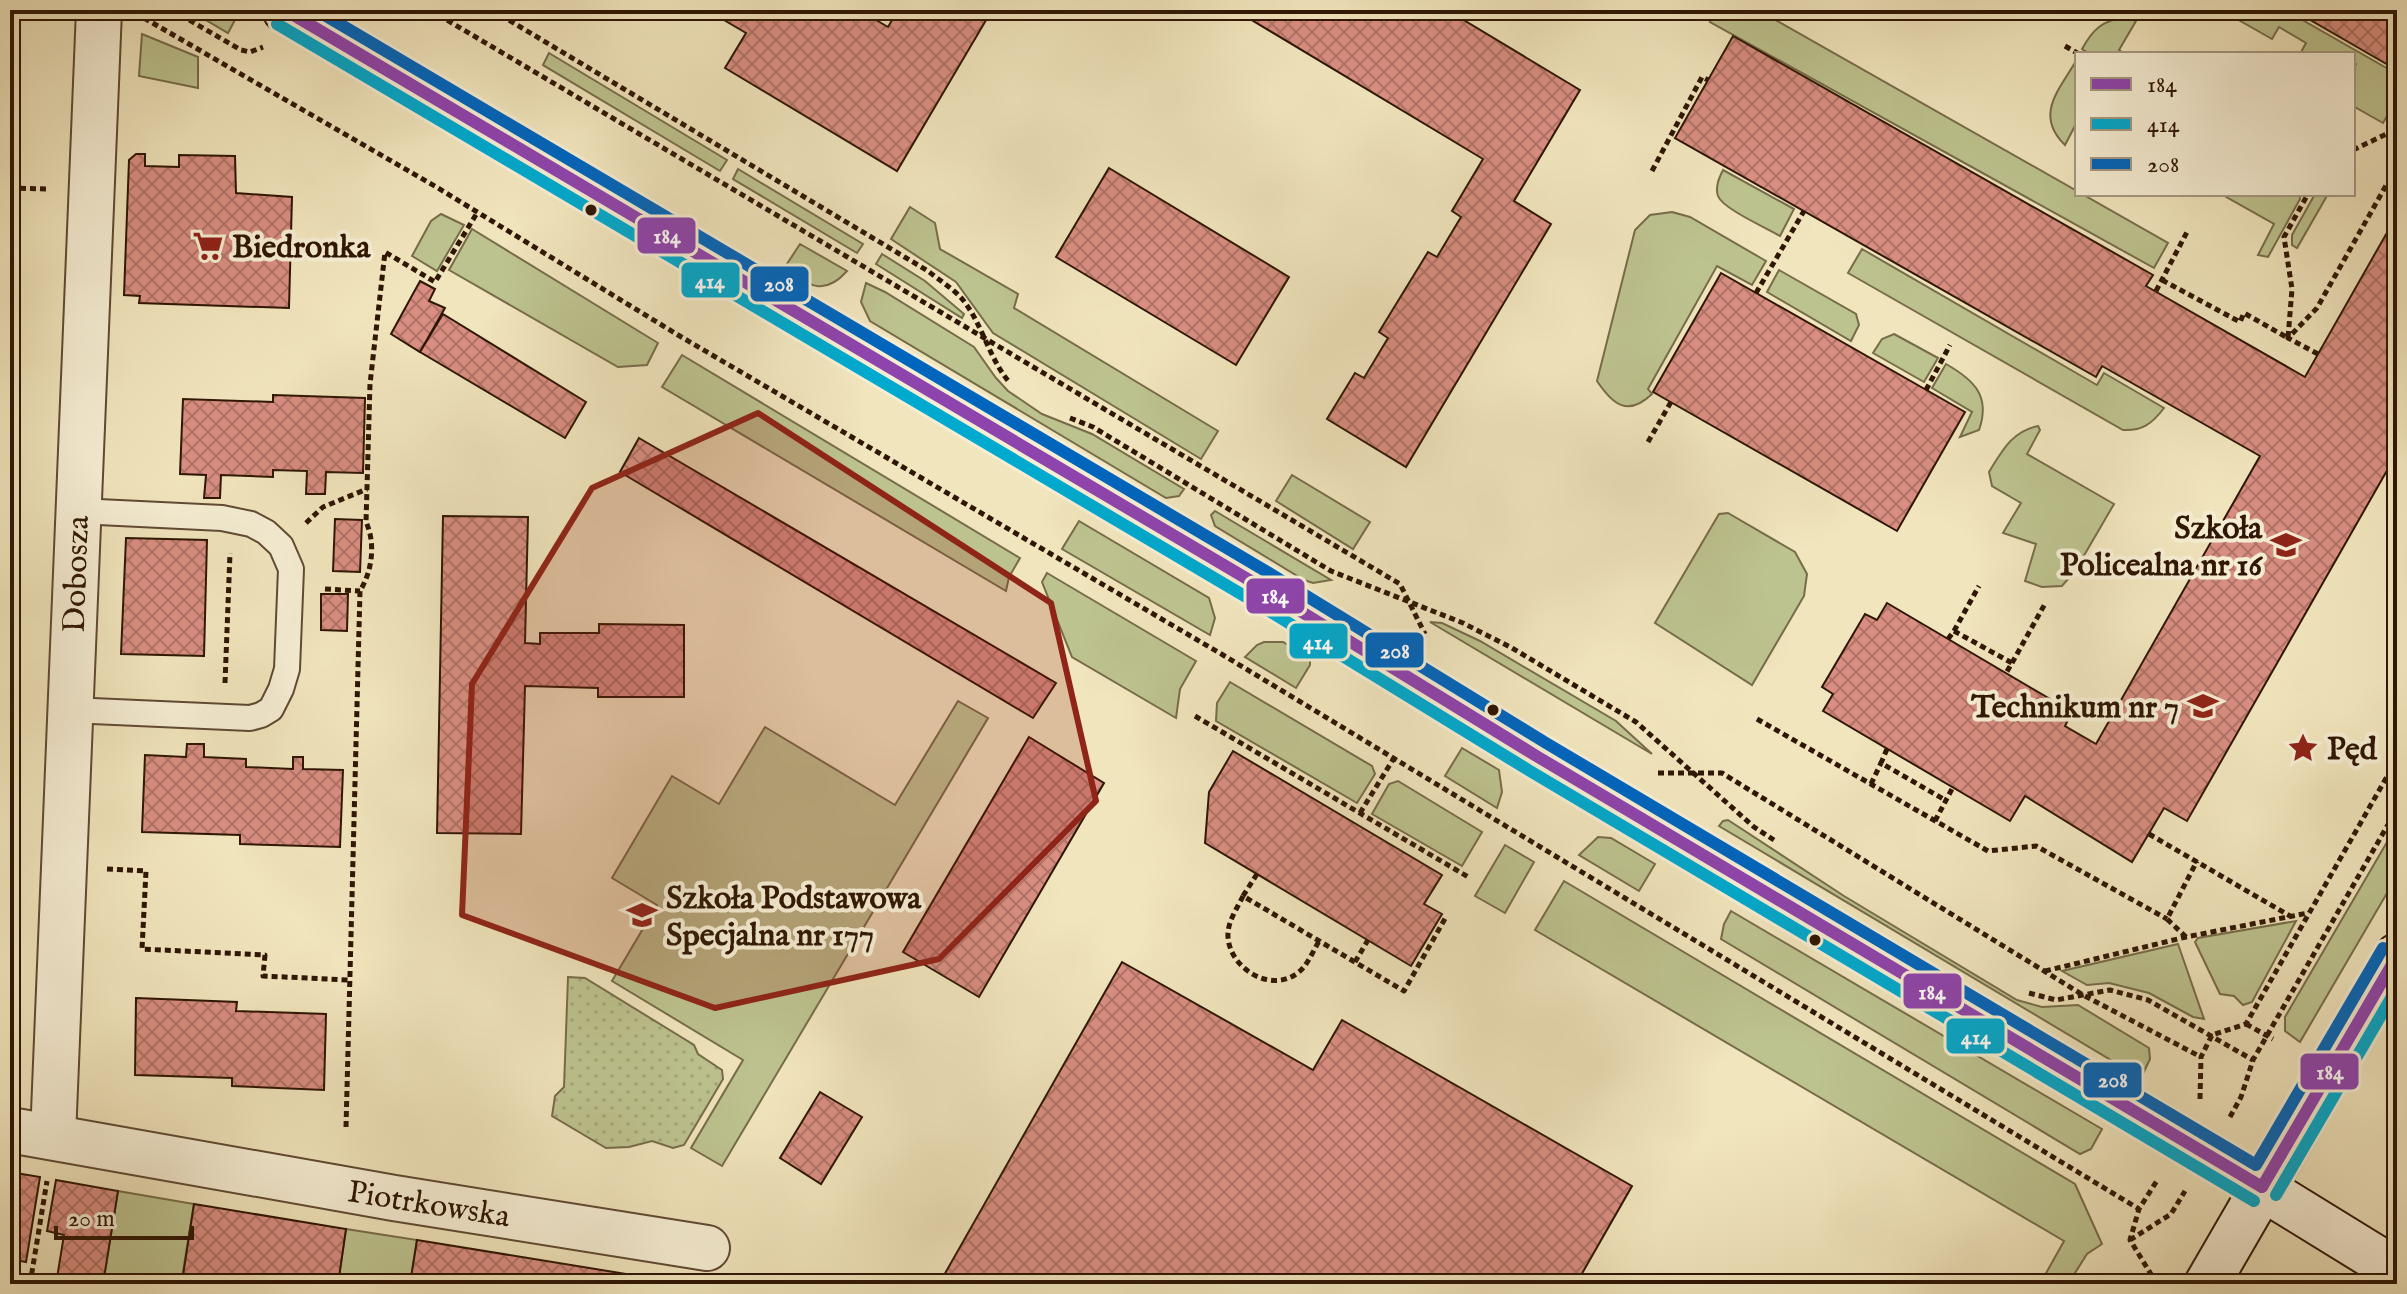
<svg xmlns="http://www.w3.org/2000/svg" width="2407" height="1294" viewBox="0 0 2407 1294" font-family="'IM FELL English',serif">
<defs>
<pattern id="park-dots" width="8" height="8" patternUnits="userSpaceOnUse" patternTransform="scale(2)"><rect width="8" height="8" fill="#bdc38f"/><path d="M2 2h.1M6 6h.1" fill="none" stroke="#a3a77a" stroke-width="1.8" stroke-linecap="round"/></pattern>
<pattern id="building-cross-hatch" width="8" height="8" patternUnits="userSpaceOnUse" patternTransform="scale(2)"><rect width="8" height="8" fill="#d98e81"/><path d="M0 0l8 8M0 8l8-8" fill="none" stroke="#b07367"/></pattern>
</defs>
<rect width="100%" height="100%" fill="#f1e5bd"/>
<filter id="stains"><feTurbulence type="fractalNoise" baseFrequency=".0025" numOctaves="4"/><feColorMatrix values="0 0 0 0 .2 0 0 0 0 .09 0 0 0 0 .02 0 0 0 .5 -.17"/></filter>
<radialGradient id="worn" r=".72"><stop offset=".6" stop-color="#630" stop-opacity="0"/><stop offset="1" stop-color="#630" stop-opacity=".3"/></radialGradient>
<g fill="#bdc38f" stroke="#766c4a" stroke-width="2">
<polygon points="189,10 222,10 236,18 228,33"/>
<polygon points="1711,10 1758,10 2077,191 2077,194 2082,194 2168,243 2154,268 1710,22 1708,15"/>
<polygon points="2221,10 2285,10 2397,74 2397,99 2383,123 2353,106 2353,69 2356,64 2353,62 2353,54 2336,52 2334,54 2300,54 2306,43 2279,27 2272,39"/>
<path d="M2125 17 2136 21 2119 50 2125 54H2090L2082 49C2093 29 2102 21 2125 17Z"/>
<polygon points="142,34 198,57 198,88 139,76"/>
<polygon points="549,53 727,160 720,171 543,65"/>
<path d="M2076 61 2077 122 2065 145C2034 115 2059 90 2076 61Z"/>
<polygon points="738,169 863,244 857,253 733,179"/>
<path d="M1723 170 1794 209 1780 236C1767 228 1723 209 1718 196 1715 187 1719 178 1723 170Z"/>
<polygon points="2221,194 2300,194 2300,199 2268,257 2258,255 2274,224"/>
<polygon points="2315,194 2328,194 2297,248 2292,245 2292,235"/>
<polygon points="910,207 935,223 940,249 1018,294 1014,308 1218,431 1201,459 993,333 956,282 891,239"/>
<path d="M1672 212 1690 217 1766 261 1752 285 1717 266 1648 389 1652 394C1628 417 1613 405 1597 381L1635 230 1650 215Z"/>
<polygon points="441,214 464,225 437,271 412,256 431,221"/>
<polygon points="472,229 658,343 647,365 618,367 449,270"/>
<path d="M800 244 847 271C824 297 809 285 783 270Z"/>
<path d="M1862 249 2097 385 2104 373 2164 408C2152 424 2142 431 2123 430L1848 273Z"/>
<polygon points="882,254 925,281 964,314 962,318 876,264"/>
<polygon points="1779,270 1856,314 1859,325 1851,341 1767,292"/>
<polygon points="866,283 885,292 974,347 996,378 1008,391 1042,414 1092,434 1184,489 1179,496 1166,498 870,321 861,302"/>
<polygon points="1894,334 1938,358 1924,382 1873,353 1882,339"/>
<polygon points="682,355 1020,558 1009,577 1006,591 662,387"/>
<path d="M1946 364C1974 380 1991 396 1979 430L1960 437 1972 412 1932 388Z"/>
<path d="M2038 426 2040 430 2027 454 2114 504 2075 571 2062 586 2042 587 2025 581 2036 544 2003 533 2021 503 1992 486 1989 472C2002 451 2012 431 2038 426Z"/>
<polygon points="1292,475 1370,522 1353,549 1276,501"/>
<polygon points="1215,511 1331,580 1313,583 1304,580 1215,526 1211,515"/>
<polygon points="1728,513 1795,552 1807,574 1804,596 1752,685 1655,623 1719,514"/>
<polygon points="1079,521 1209,598 1215,618 1210,635 1062,549"/>
<polygon points="1047,573 1196,661 1180,689 1176,718 1072,657 1042,582"/>
<polygon points="1430,622 1442,623 1480,641 1616,721 1652,754"/>
<polygon points="1264,642 1283,642 1310,658 1310,665 1296,688 1245,657 1257,645"/>
<polygon points="1230,682 1372,766 1375,774 1357,803 1216,721 1217,703"/>
<polygon points="958,701 988,718 722,1166 691,1148 743,1060 612,981 657,905 612,878 672,776 719,804 765,727 895,805"/>
<polygon points="1462,748 1499,770 1502,792 1497,808 1445,776"/>
<polygon points="1398,781 1482,832 1462,866 1372,814 1389,784"/>
<polygon points="1728,820 1844,896 2017,1000 2042,1007 2078,1005 2149,1048 2150,1059 2141,1078 1719,826 1723,821"/>
<polygon points="2397,825 2397,876 2300,1042 2285,1031 2285,1017"/>
<polygon points="1598,837 1611,838 1655,864 1639,891 1579,855"/>
<polygon points="1505,845 1534,862 1505,913 1475,896"/>
<polygon points="1564,881 2075,1184 2102,1244 2087,1254 2068,1284 2040,1284 2064,1241 1535,930"/>
<polygon points="1731,911 2102,1129 2091,1149 2080,1154 1721,939 1724,924"/>
<polygon points="2296,921 2252,1002 2243,1005 2234,996 2220,994 2195,942 2198,938"/>
<polygon points="2178,944 2204,1019 2193,1017 2149,993 2109,983 2087,985 2062,971"/>
<polygon points="118,1191 194,1204 181,1284 103,1284"/>
<polygon points="346,1229 417,1240 410,1284 338,1284"/>
</g>
<polygon fill="url(#park-dots)" stroke="#766c4a" stroke-width="2" points="568,977 585,978 694,1045 698,1054 722,1070 723,1079 684,1145 673,1148 652,1141 629,1147 606,1148 552,1116 555,1096 564,1087"/>
<g fill="url(#building-cross-hatch)" stroke="#2f1604" stroke-width="2">
<polygon points="707,10 859,10 888,27 898,10 992,10 897,171 725,68 746,33"/>
<polygon points="1235,10 1447,10 1580,90 1514,201 1551,224 1406,467 1327,419 1355,373 1364,378 1388,338 1379,332 1428,252 1437,257 1461,217 1452,211 1483,159"/>
<polygon points="2293,10 2397,10 2397,70"/>
<polygon points="1733,36 2153,275 2146,286 2305,377 2397,215 2397,453 2187,821 2164,808 2132,862 2025,796 2010,821 1823,711 1833,694 1822,687 1865,614 1877,620 1887,603 2072,712 2065,726 2096,744 2260,456 2102,366 2096,377 1675,138"/>
<polygon points="136,154 145,154 145,166 179,167 179,155 235,156 236,193 292,197 289,308 139,303 140,296 124,295 129,160"/>
<polygon points="1109,168 1289,277 1236,365 1056,257"/>
<polygon points="1721,273 1965,412 1897,531 1653,392"/>
<polygon points="420,281 435,289 429,301 445,308 420,352 391,334"/>
<polygon points="443,314 586,402 565,438 420,352"/>
<polygon points="273,395 365,398 363,473 326,472 325,494 306,494 307,471 273,470 273,477 221,475 220,498 204,498 206,475 180,474 183,399 273,402"/>
<polygon points="639,438 1056,683 1033,718 620,472"/>
<polygon points="443,516 528,517 525,643 540,644 540,633 599,633 599,624 684,625 684,697 598,697 598,688 525,686 521,834 437,833"/>
<polygon points="335,519 362,520 360,572 333,571"/>
<polygon points="126,538 207,540 204,656 121,654"/>
<polygon points="321,594 348,594 347,631 321,630"/>
<polygon points="1029,737 1104,783 979,997 903,952"/>
<polygon points="187,744 204,744 204,757 246,759 246,767 293,769 293,757 303,757 303,769 343,770 340,847 240,844 240,835 142,832 145,755 186,757"/>
<polygon points="1233,751 1442,875 1424,904 1442,914 1411,966 1205,843 1209,792"/>
<polygon points="1122,962 1313,1070 1342,1020 1632,1186 1576,1284 939,1284"/>
<polygon points="136,998 237,1002 236,1011 326,1014 324,1090 232,1086 232,1078 135,1075"/>
<polygon points="820,1092 862,1117 821,1184 780,1158"/>
<polygon points="10,1172 40,1177 26,1262 10,1259"/>
<polygon points="56,1180 118,1191 103,1284 56,1284 64,1235 47,1231"/>
<polygon points="194,1204 346,1229 338,1284 198,1284 182,1282"/>
<polygon points="417,1240 657,1279 656,1284 410,1284"/>
</g>
<g fill="none" stroke-linecap="round" stroke-linejoin="round">
<g stroke="#604a32" stroke-width="28">
<polyline id="lane" points="70,710 250,718 261,715 271,709 281,689 287,669 291,569 281,546 266,532 251,524 222,518 78,511"/>
</g>
<g stroke="#604a32" stroke-width="48">
<g id="street">
<polyline points="10,1130 394,1198 707,1248"/>
<polyline points="53,1137 99,10"/>
</g>
</g>
<g stroke="#2f1604" stroke-width="48">
<g id="secondary">
<polyline points="285,10 1261,587 1538,757 2207,1154 2397,1271"/>
<polyline points="2207,1284 2397,956"/>
</g>
</g>
<g stroke="#2f1604" stroke-width="5" stroke-dasharray="6 4" stroke-linecap="butt">
<polyline points="172,10 241,50 250,52 263,47"/>
<polyline points="430,10 1400,584 1425,634"/>
<path d="M492 10 928 271C939 280 954 289 963 300 983 325 989 359 1010 383"/>
<polyline points="144,18 438,188 678,335 1223,655 2139,1209"/>
<polyline points="2065,46 2079,54"/>
<polyline points="2353,150 2397,129"/>
<polyline points="1652,171 1702,77 1708,80"/>
<polyline points="10,188 48,189"/>
<polyline points="2162,280 2240,322 2244,313 2288,338 2292,289 2284,237 2308,194"/>
<polyline points="2156,291 2187,232"/>
<polyline points="1756,293 1804,211"/>
<polyline points="2318,354 2288,338 2317,308 2397,166"/>
<polyline points="1926,390 1950,345"/>
<polyline points="1070,418 1093,427 1331,571 1463,623 1512,648 1636,722 1754,827 1774,840"/>
<polyline points="1648,442 1671,402"/>
<polyline points="2390,465 2397,469"/>
<polyline points="306,523 323,507 367,489"/>
<polyline points="325,589 360,591"/>
<polyline points="1954,631 1979,586"/>
<polyline points="1948,639 1954,631 2012,663 2006,673"/>
<polyline points="2012,663 2046,602"/>
<polyline points="225,683 230,553"/>
<polyline points="1195,716 1470,878"/>
<polyline points="1757,719 1988,851 2036,846 2167,919"/>
<polyline points="1887,749 1881,763 1945,800"/>
<polyline points="10,765 11,765"/>
<polyline points="1658,773 1722,773 2083,995 2201,1057"/>
<polyline points="1871,784 1881,763"/>
<polyline points="1360,813 1394,758"/>
<polyline points="1935,821 1953,787"/>
<polyline points="2149,834 2290,916"/>
<polyline points="107,869 146,871 142,949 265,955 263,976 349,980"/>
<polyline points="1257,874 1243,896 1404,991 1446,917"/>
<path d="M1243 896C1237 909 1227 922 1228 937 1230 971 1277 997 1303 968 1309 961 1314 950 1319 941"/>
<polyline points="2186,937 2167,919 2197,861"/>
<polyline points="1355,962 1368,940"/>
<polyline points="2045,971 2186,937 2308,913"/>
<polyline points="2029,993 2056,1000 2110,990 2148,1000 2253,1060"/>
<polyline points="2246,1024 2273,1039"/>
<polyline points="2200,1099 2201,1057 2212,1035 2246,1024 2397,759"/>
<polyline points="2230,1117 2241,1097 2253,1060 2397,809"/>
<path d="M346 1127 360 591C372 571 376 544 366 522L370 384 385 252 435 282 477 213"/>
<polyline points="2130,1240 2171,1214 2185,1191"/>
<polyline points="30,1284 47,1181"/>
<polyline points="2147,1284 2152,1277"/>
<polyline points="2157,1284 2130,1240 2139,1209 2158,1179"/>
</g>
<use href="#lane" stroke="#f6eed4" stroke-width="24"/>
<use href="#street" stroke="#f6eed4" stroke-width="44"/>
<use href="#secondary" stroke="#f6eed4" stroke-width="44"/>
<g stroke="#f6eed4" stroke-width="18">
<g id="bus-1">
<polyline points="285,10 1261,587 1538,757 2262,1187"/>
<polyline points="2262,1187 2397,956"/>
</g>
</g>
<g stroke="#f6eed4" stroke-width="18">
<g id="bus-2">
<polyline points="277,24 1253,601 1530,771 2254,1201"/>
<polyline points="2276,1195 2397,988"/>
</g>
</g>
<g stroke="#f6eed4" stroke-width="18">
<polyline id="bus-3" points="316,10 1269,573 1546,743 2256,1165 2383,948"/>
</g>
<use href="#bus-1" stroke="#8e44ad" stroke-width="12"/>
<use href="#bus-2" stroke="#00a9ce" stroke-width="12"/>
<use href="#bus-3" stroke="#0065bd" stroke-width="12"/>
</g>
<path fill="#8f2418" fill-opacity="0.2" stroke="#8f2418" stroke-width="6" stroke-linejoin="round" d="M758 413 1051 603 1096 801 939 959 715 1008 462 915 472 684 592 488Z"/>
<defs>
<g id="supermarket-bare" transform="scale(2.4)"><path d="M-6-5.5h2.5l.6 2H6L4.5 2H-2.5L-4.4-4H-6ZM-1.5 3.2a1.3 1.3 0 1 0 .1 0ZM3 3.2a1.3 1.3 0 1 0 .1 0Z" fill="#8f2418" stroke="#f6eed4" stroke-width="2.5" paint-order="stroke"/></g>
<g id="school-bare" transform="scale(2.4)"><path d="M0-5L7-2L0 1L-7-2ZM-4 1L0 2.5L4 1V4Q0 6-4 4Z" fill="#8f2418" stroke="#f6eed4" stroke-width="2.5" paint-order="stroke"/></g>
<g id="sight-bare" transform="scale(2.4)"><path d="M0-6L1.8-2.2L6-1.7L2.9 1.2L3.7 5.4L0 3.3L-3.7 5.4L-2.9 1.2L-6-1.7L-1.8-2.2Z" fill="#8f2418" stroke="#f6eed4" stroke-width="2.5" paint-order="stroke"/></g>
</defs>
<g fill-rule="evenodd">
<use href="#supermarket-bare" x="208" y="246"/>
<use href="#school-bare" x="2286" y="545"/>
<use href="#school-bare" x="2203" y="706"/>
<use href="#sight-bare" x="2303" y="748"/>
<use href="#school-bare" x="642" y="915"/>
</g>
<g fill="#2f1604" stroke="#f6eed4" stroke-width="3">
<circle cx="591" cy="210" r="7"/>
<circle cx="1493" cy="710" r="7"/>
<circle cx="1815" cy="940" r="7"/>
</g>
<g text-anchor="middle" stroke-width="8" stroke-linejoin="round" paint-order="stroke">
<g font-size="32" font-weight="bold" fill="#2f1604" stroke="#f6eed4" text-anchor="start">
<text x="232" y="257">Biedronka</text>
<text x="2262" y="538" text-anchor="end">Szkoła<tspan x="2262" dy="37">Policealna nr 16</tspan></text>
<text x="2179" y="717" text-anchor="end">Technikum nr 7</text>
<text x="2327" y="759">Pęd</text>
<text x="666" y="908">Szkoła Podstawowa<tspan x="666" dy="37">Specjalna nr 177</tspan></text>
</g>
<g font-size="32" fill="#2f1604" stroke="#f6eed4">
<text transform="translate(75 574) rotate(-88)" y="11">Dobosza</text>
<text transform="translate(429 1203) rotate(9)" y="11">Piotrkowska</text>
</g>
</g>
<g stroke="#f6eed4" stroke-width="3">
<rect x="636" y="216" width="61" height="39" rx="8" fill="#8e44ad"/>
<rect x="680" y="261" width="61" height="38" rx="8" fill="#00a9ce"/>
<rect x="749" y="265" width="61" height="38" rx="8" fill="#0065bd"/>
<rect x="1245" y="577" width="61" height="38" rx="8" fill="#8e44ad"/>
<rect x="1288" y="622" width="61" height="38" rx="8" fill="#00a9ce"/>
<rect x="1364" y="631" width="61" height="38" rx="8" fill="#0065bd"/>
<rect x="1902" y="972" width="61" height="38" rx="8" fill="#8e44ad"/>
<rect x="1945" y="1017" width="61" height="38" rx="8" fill="#00a9ce"/>
<rect x="2299" y="1052" width="61" height="39" rx="8" fill="#8e44ad"/>
<rect x="2082" y="1061" width="61" height="38" rx="8" fill="#0065bd"/>
</g>
<g font-size="22" text-anchor="middle" font-weight="bold" fill="#fff">
<text x="667" y="243">184</text>
<text x="710" y="288">414</text>
<text x="779" y="291">208</text>
<text x="1275" y="603">184</text>
<text x="1318" y="649">414</text>
<text x="1395" y="658">208</text>
<text x="1932" y="999">184</text>
<text x="1976" y="1044">414</text>
<text x="2330" y="1079">184</text>
<text x="2113" y="1087">208</text>
</g>
<rect width="2407" height="1294" fill="none" stroke="#f1e5bd" stroke-width="40"/>
<rect x="12" y="12" width="2383" height="1270" fill="none" stroke="#2f1604" stroke-width="4"/>
<rect x="20" y="20" width="2367" height="1254" fill="none" stroke="#2f1604" stroke-width="2"/>
<rect x="2075" y="52" width="280" height="144" fill="#f6eed4" stroke="#a69881" stroke-width="2"/>
<rect x="2091" y="78" width="40" height="12" fill="#8e44ad" stroke="#a69881" stroke-width="2"/>
<text x="2147" y="92" font-size="24" fill="#2f1604">184</text>
<rect x="2091" y="118" width="40" height="12" fill="#00a9ce" stroke="#a69881" stroke-width="2"/>
<text x="2147" y="132" font-size="24" fill="#2f1604">414</text>
<rect x="2091" y="158" width="40" height="12" fill="#0065bd" stroke="#a69881" stroke-width="2"/>
<text x="2147" y="172" font-size="24" fill="#2f1604">208</text>
<path d="M56 1226v12h136v-12" fill="none" stroke="#2f1604" stroke-width="4"/>
<text x="68" y="1226" font-size="24" fill="#2f1604" stroke="#f6eed4" stroke-width="6" paint-order="stroke">20 m</text>
<rect width="100%" height="100%" filter="url(#stains)"/>
<rect width="100%" height="100%" fill="url(#worn)"/>
</svg>
